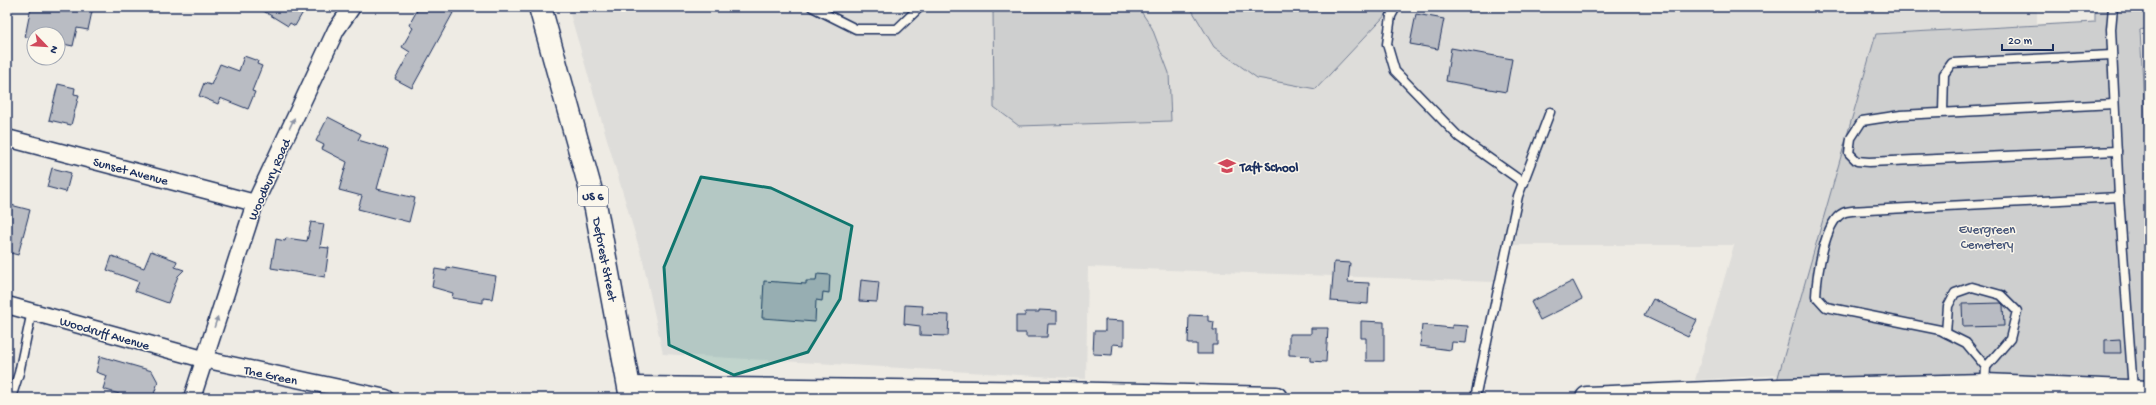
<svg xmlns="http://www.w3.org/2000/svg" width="2156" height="405" viewBox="0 0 2156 405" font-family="'Gochi Hand',sans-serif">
<rect width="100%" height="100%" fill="#eeebe4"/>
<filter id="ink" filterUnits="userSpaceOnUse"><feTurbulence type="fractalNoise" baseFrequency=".025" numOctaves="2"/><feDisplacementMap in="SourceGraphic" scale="8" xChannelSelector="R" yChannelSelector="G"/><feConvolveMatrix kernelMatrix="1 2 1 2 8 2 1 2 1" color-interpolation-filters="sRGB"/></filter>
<g filter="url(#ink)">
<polygon fill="#deddda" points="568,7 2037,7 2037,25 1876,34 1779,375 1695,380 1734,245 1501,245 1494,282 1088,267 1086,379 663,354 643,261"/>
<g fill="#cecfcf" stroke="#747f96">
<polygon points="993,7 1138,7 1152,28 1169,73 1171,121 1019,126 994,107"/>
<polygon points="1190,7 1393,7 1316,89 1257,78 1214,47"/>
<polygon points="2095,7 2149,7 2149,28 2140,30 2149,192 2149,383 2066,398 1772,398 1876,34 2095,22"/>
</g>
<g fill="#b9bcc3" stroke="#1b2f5e">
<polygon points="31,7 93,7 88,30 77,28 73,46 58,43 58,34 34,34 34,38 25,37"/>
<polygon points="257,7 306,7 295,26 290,23 288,26"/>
<polygon points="419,7 443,7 453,13 412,88 395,79 410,52 402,47 413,28 409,25"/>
<polygon points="1416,14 1444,19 1438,49 1410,44"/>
<polygon points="1451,48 1512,59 1506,92 1446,81"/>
<polygon points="244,56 258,61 257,64 262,66 252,91 255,92 248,109 220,98 218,104 199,96 204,83 211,85 220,64 239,71"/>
<polygon points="58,84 75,88 74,94 79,95 71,125 49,120"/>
<polygon points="328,117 361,134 358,140 388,149 377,189 415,198 409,222 358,209 362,196 339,190 347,162 322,149 324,145 316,141"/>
<polygon points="52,168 71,173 66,192 47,187"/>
<polygon points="7,204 30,210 18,255 7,252"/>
<polygon points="311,222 324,224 320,247 329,248 325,277 271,268 276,239 285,241 286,238 307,241"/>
<polygon points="151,251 177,261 175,267 184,270 178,276 168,303 135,291 139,282 107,270 112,256 144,268"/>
<polygon points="1334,262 1350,263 1348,282 1369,283 1368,304 1331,301"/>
<polygon points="447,267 496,276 492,299 483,298 483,303 452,298 453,293 432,287 435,269 447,271"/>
<polygon points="817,274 830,275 829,293 823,292 822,301 816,300 815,322 762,318 764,281 806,284 806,281 816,281"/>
<polygon points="861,280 879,282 877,302 859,301"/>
<polygon points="1573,281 1582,299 1540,320 1531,302"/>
<polygon points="1653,299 1697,320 1688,337 1644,316"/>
<polygon points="2001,303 2003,305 2004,326 1963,327 1962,304"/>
<polygon points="905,305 923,306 922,314 949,315 948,336 920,335 920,326 904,324"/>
<polygon points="1039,310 1057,311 1057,324 1048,324 1047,337 1026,337 1026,333 1016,333 1016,316 1025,316 1025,312 1039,312"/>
<polygon points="1189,315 1208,316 1208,321 1214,322 1213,330 1217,330 1217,345 1212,345 1212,354 1197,354 1197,344 1188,344"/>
<polygon points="1105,320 1124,321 1124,345 1113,344 1112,355 1093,354 1094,331 1105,331"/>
<polygon points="1361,321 1384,322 1384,361 1366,361 1366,338 1361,338"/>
<polygon points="1422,325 1452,328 1452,325 1468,326 1466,343 1452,342 1451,350 1420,346"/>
<polygon points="1311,328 1328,328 1326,362 1310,361 1310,356 1289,355 1289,334 1311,334"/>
<polygon points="2120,339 2121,353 2105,353 2105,340"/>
<polygon points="100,356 152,371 158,382 154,394 146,398 117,398 119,394 103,389 107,376 96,372"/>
</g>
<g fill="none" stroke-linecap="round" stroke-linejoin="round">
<g stroke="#1b2f5e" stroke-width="11">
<g id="lane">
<polyline points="812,7 856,29 897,29 920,7"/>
<polyline points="1396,7 1391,16 1387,44 1395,71 1459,137 1524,183"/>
<polyline points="2113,7 2111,29 2119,197 2133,390"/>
<polyline points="2114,104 1901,115 1862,121 1851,138 1849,153 1857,161 1869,162 2117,151"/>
<polyline points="1943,112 1944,74 1952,63 2112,55"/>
<polyline points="1946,333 1948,306 1955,293 1972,287 2001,295 2017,311 2010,339 1986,367"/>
<path d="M1985 384 1986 367 1966 343 1940 330 1826 307 1816 296C1817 276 1824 222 1843 213 1849 210 1861 211 1868 210L2119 197"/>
<polyline points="11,398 19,373 32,311"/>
<polyline points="1475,398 1518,196 1550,112"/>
</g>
</g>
<g stroke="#1b2f5e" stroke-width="19">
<g id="street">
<polyline points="7,138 255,203"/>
<polyline points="7,305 203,359 386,398"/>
<polyline points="192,398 255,203 336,30 352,7"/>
</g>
</g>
<g stroke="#1b2f5e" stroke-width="25">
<g id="secondary">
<polyline points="630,388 1058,393 1276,398"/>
<polyline points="1587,398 1780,390 1985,385 2149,392"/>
</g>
</g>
<g stroke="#1b2f5e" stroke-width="25">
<polyline id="primary" points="540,7 596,209 631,398"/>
</g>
<use href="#lane" stroke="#fbf7ec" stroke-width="8"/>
<use href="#street" stroke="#fbf7ec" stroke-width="16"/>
<use href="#secondary" stroke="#fbf7ec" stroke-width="22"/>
<use href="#primary" stroke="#fbf7ec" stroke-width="22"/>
</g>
<defs><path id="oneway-solid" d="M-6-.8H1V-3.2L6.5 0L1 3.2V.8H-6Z"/></defs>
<g fill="#8b93a5">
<use href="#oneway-solid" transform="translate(292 123) rotate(-65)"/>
<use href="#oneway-solid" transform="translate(216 322) rotate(-72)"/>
</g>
</g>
<path fill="#0f766e" fill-opacity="0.2" stroke="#0f766e" stroke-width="3" stroke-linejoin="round" d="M701 177 771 188 852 226 840 299 808 352 734 375 669 345 664 267Z"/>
<defs>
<g id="school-bare" transform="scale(1.38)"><path d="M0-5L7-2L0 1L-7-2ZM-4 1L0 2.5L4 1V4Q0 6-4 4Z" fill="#d1495b" stroke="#fbf7ec" stroke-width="2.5" paint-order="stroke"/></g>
</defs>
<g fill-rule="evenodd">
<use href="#school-bare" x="1227" y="166"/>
</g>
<g text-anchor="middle" stroke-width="3" stroke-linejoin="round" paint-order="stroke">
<rect fill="#fbf7ec" stroke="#5e6b89" stroke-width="1" x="578" y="186" width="30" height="20" rx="3"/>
<g font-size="12" font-weight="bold" fill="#1b2f5e">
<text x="593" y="200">US 6</text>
</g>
<g font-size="13" font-weight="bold" fill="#1b2f5e" stroke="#fbf7ec" text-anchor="start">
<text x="1240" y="171">Taft School</text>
</g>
<g font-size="13" fill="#1b2f5e" stroke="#fbf7ec">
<text transform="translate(131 170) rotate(15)" y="5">Sunset Avenue</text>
<text transform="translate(268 179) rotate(-66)" y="5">Woodbury Road</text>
<text transform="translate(606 259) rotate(79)" y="5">Deforest Street</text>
<text transform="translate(105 332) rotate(16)" y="5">Woodruff Avenue</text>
<text transform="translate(271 374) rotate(12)" y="5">The Green</text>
</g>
<g font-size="13" fill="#48577a" stroke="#fbf7ec">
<text x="1987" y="233">Evergreen<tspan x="1987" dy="15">Cemetery</tspan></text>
</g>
</g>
<rect width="2156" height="405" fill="none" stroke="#fbf7ec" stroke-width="24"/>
<rect x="12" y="12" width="2132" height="381" fill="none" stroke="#1b2f5e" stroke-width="1.5" filter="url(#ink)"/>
<g transform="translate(46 46) rotate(115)"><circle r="19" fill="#fbf7ec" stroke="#a1a7b3"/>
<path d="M0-3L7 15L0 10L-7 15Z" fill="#d1495b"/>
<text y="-6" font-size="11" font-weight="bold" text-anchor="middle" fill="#1b2f5e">N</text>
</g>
<path d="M2002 44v6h51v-6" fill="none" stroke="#1b2f5e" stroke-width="2"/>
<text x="2008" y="44" font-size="12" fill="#1b2f5e" stroke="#fbf7ec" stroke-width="3" paint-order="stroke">20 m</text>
</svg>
